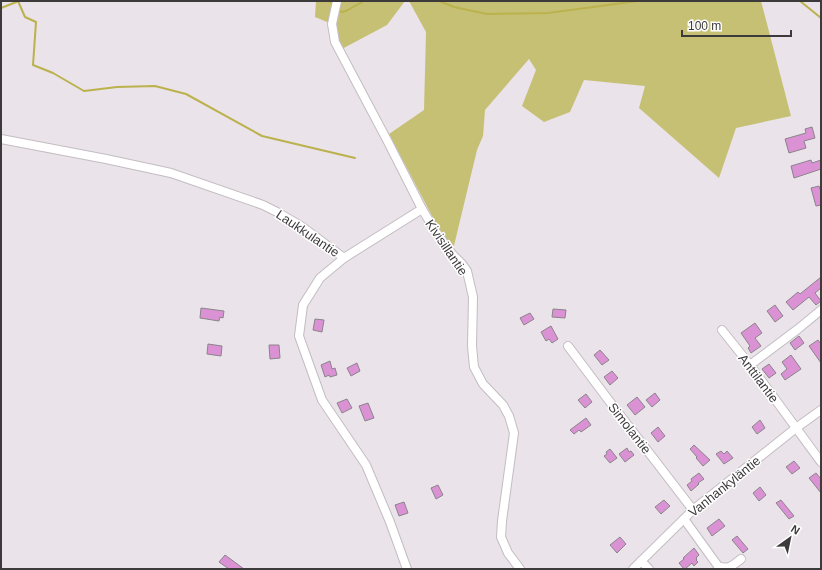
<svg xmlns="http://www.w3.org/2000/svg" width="822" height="570" viewBox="0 0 822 570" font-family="Helvetica,sans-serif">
<rect width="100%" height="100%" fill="#eae3e9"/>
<g fill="#c6c075">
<polygon points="316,1 405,1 387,25 340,50 332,24 315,17"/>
<polygon points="409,1 761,1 791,116 736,128 719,178 639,108 645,86 584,80 570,112 544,122 522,106 536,70 529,59 485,110 483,136 477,150 452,254 389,134 424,110 426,32"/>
</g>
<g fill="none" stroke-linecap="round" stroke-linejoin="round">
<g stroke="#bbb24e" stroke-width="2">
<polyline points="18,1 25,17 36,22 33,65 53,73 84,91 117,87 155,86 186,94 262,136 355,158"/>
<polyline points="330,1 333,6"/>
<polyline points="439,1 454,7 487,14 548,13 638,1"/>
<polyline points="800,1 821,18"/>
<polyline points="1,8 19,1"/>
<polyline points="337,9 341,12 346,11 364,1"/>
</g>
</g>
<g fill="#da92d4" stroke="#8a848a">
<polygon points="812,127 815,138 804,141 806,148 789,153 785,139 806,133 805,129"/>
<polygon points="811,160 812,163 821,160 821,169 794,178 791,166"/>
<polygon points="819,186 821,192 821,205 816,206 811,188"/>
<polygon points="821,277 821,288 815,293 821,301 816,305 809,297 793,310 786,302 798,292 800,294"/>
<polygon points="775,305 783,316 775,322 767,311"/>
<polygon points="201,308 224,311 223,318 220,317 219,321 200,318"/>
<polygon points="553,309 566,310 565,318 552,317"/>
<polygon points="530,313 534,319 524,325 520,318"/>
<polygon points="315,319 324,320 322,332 313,330"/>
<polygon points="755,323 762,333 755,338 761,346 751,353 748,348 750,346 741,333"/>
<polygon points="551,326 558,339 552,343 549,339 546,341 541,332"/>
<polygon points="799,336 804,343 795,350 790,343"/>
<polygon points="818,340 821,344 821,363 809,346"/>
<polygon points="208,344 222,346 221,356 207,354"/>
<polygon points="269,345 279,345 280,358 270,359"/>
<polygon points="600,350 609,360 602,365 594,355"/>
<polygon points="791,355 801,369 785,380 781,374 787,369 782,362"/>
<polygon points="330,361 332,369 335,368 337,375 330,377 329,375 325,377 321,365"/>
<polygon points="357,363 360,371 351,376 347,368"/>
<polygon points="769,364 776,373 769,378 762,369"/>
<polygon points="612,371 618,378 610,385 604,377"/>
<polygon points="655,393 660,400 652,407 646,400"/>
<polygon points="586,394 592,402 585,408 578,400"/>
<polygon points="637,397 645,407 635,415 627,405"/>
<polygon points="347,399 352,408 342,413 337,403"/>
<polygon points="368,403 374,418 365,421 359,406"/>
<polygon points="586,418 591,425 581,432 579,430 574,434 570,430"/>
<polygon points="760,420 765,428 757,434 752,427"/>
<polygon points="658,427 665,436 658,442 651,433"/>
<polygon points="694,445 710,460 703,466 696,458 697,457 690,449"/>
<polygon points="627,448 629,452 631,451 634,455 625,462 619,454"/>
<polygon points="610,449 617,458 610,463 604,456 607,454 606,452"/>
<polygon points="721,451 724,454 727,451 733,458 724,464 716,454"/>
<polygon points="794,461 800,468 792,474 786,467"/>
<polygon points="699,473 704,479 698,483 699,484 691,491 687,485 692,481 691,479"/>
<polygon points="816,473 821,479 821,493 809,478"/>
<polygon points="438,485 443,495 436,499 431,488"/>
<polygon points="760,487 766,495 759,501 753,493"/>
<polygon points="664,500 670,506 661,514 655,507"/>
<polygon points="781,500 794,516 789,519 776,503"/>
<polygon points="404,502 408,513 399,516 395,505"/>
<polygon points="719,519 725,526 712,536 707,528"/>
<polygon points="737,536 748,549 743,553 732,540"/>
<polygon points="620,537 626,544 617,553 610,545"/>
<polygon points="694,548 699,555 696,558 697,559 696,560 698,562 694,566 692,563 685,569 684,569 679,563 684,559 683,558"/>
<polygon points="225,555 244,569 229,569 219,562"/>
</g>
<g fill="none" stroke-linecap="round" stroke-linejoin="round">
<g stroke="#c3bdc2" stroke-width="10">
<g id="minor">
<polyline points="337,1 332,24 335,42 388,142 422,209 436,232 452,254 462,264 467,271 473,297 472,346 474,367 483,384 503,405 509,416 514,433 502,521 501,537 508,553 520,569"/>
<polyline points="1,139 106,159 171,173 263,205 277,212 301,226 344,258 320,278 303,305 299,336 322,400 366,465 390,522 407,569"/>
<polyline points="344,258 422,209"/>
<polyline points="722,330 750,365 821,462"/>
<polyline points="568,346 610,402 693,510"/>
<polyline points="750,365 798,329 821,310"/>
<path d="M684 519 718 566C729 570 732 566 741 559"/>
<polyline points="641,561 649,569"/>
<polyline points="633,569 693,510 796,428 821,410"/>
</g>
</g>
<use href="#minor" stroke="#fff" stroke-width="8"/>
</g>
<g text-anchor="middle" stroke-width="3" stroke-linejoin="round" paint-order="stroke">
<g font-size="13" fill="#3d3a3c" stroke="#fff">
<text transform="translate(308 233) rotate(34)" y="5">Laukkulantie</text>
<text transform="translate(447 247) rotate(56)" y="5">Kivisillantie</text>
<text transform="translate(759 378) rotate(53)" y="5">Anttilantie</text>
<text transform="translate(630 428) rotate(52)" y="5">Simolantie</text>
<text transform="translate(724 486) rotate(-39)" y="5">Vanhankyläntie</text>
</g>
</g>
<rect width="822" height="570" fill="none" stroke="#3d3a3c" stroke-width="4"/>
<g transform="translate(790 538) rotate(33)" stroke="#ffffff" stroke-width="3" paint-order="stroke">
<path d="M0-3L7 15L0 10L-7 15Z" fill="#3d3a3c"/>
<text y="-6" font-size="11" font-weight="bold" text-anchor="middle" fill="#3d3a3c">N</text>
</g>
<path d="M682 30v6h109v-6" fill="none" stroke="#3d3a3c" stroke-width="2"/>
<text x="688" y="30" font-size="12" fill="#3d3a3c" stroke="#ffffff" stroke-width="3" paint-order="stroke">100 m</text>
</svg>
